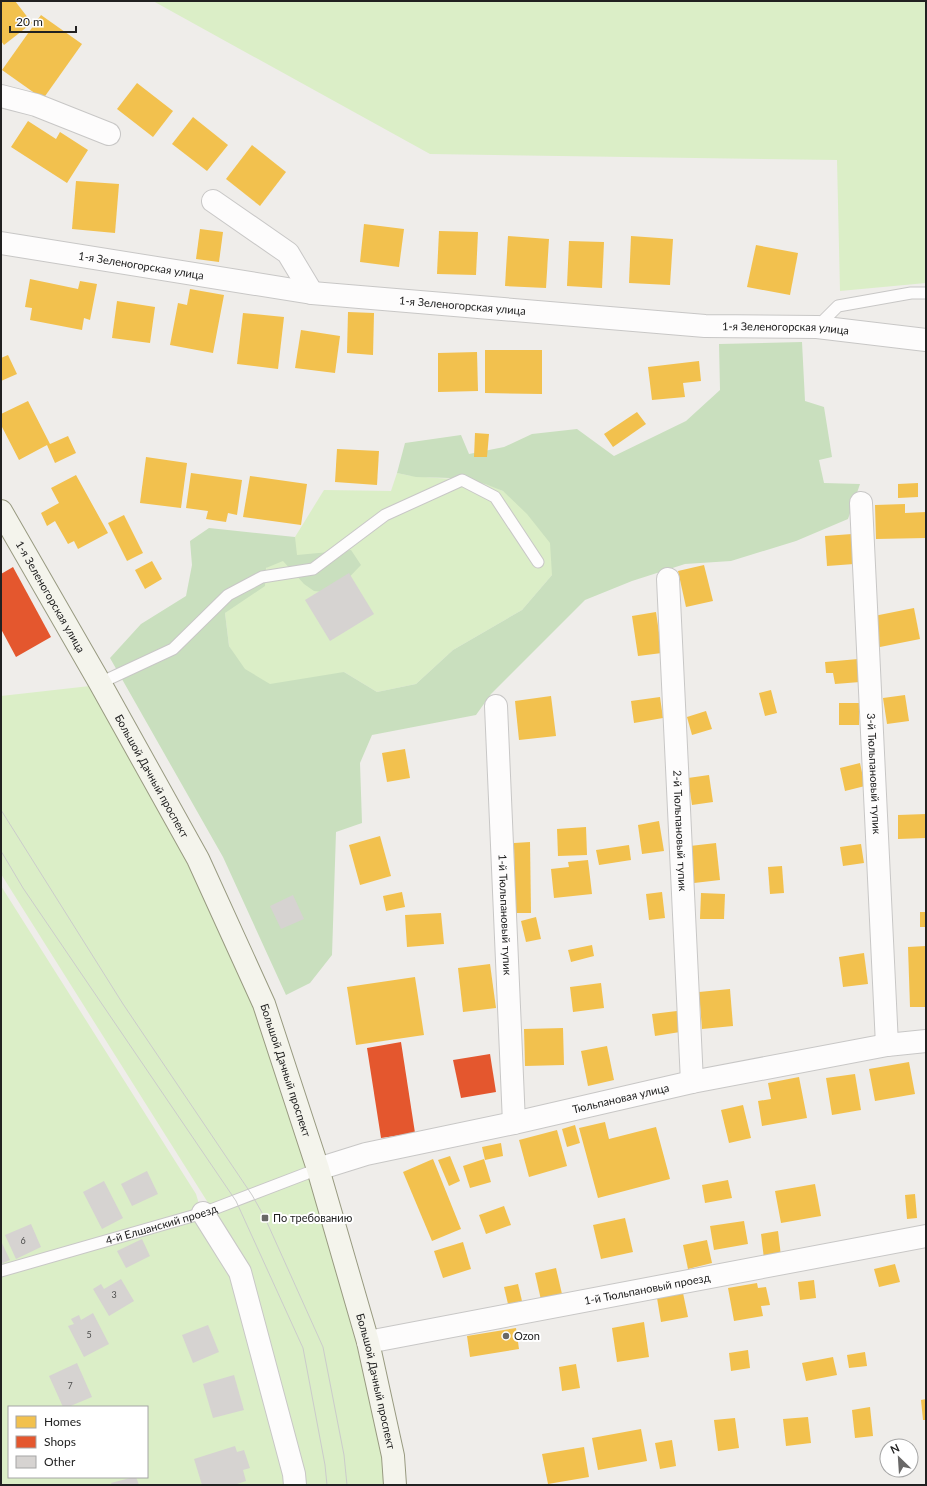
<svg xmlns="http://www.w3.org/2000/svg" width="927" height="1486" viewBox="0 0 927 1486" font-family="Lato,sans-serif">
<rect width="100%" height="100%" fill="#efedea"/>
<g fill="#dbeec7" fill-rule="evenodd">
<polygon points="153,1 926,1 926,283 840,291 837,160 430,154"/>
<path d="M397 473C426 480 456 476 485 484 514 492 538 515 562 532L552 575 522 610 453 650 416 684 377 692 344 672 270 715 229 646 225 613 295 537 324 490 391 491Z"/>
<polygon points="90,686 187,863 255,1007 300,1141 356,1343 383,1453 385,1485 301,1485 222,1225 1,874 1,696"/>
<path d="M1 886 196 1194 204 1221 235 1276 289 1485H1ZM9 1407H147V1477H9Z"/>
</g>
<polygon fill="#c9dfbe" points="802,342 805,401 824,407 832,457 819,460 824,483 860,484 848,519 796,541 731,561 685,564 632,581 585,600 491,694 476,715 372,735 360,763 362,823 336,832 332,955 310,983 286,995 223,857 110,658 141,624 186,596 192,565 190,541 209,528 295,537 297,555 351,550 361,565 334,593 314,591 304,584 283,561 266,568 265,586 225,613 229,646 245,669 270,684 344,672 377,692 416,684 453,650 522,610 552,575 550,543 527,514 503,491 485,484 450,478 416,477 397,473 405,443 461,435 469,454 504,447 532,434 577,429 614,456 686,421 720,390 719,344"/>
<g fill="#f2c14e">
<polygon points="1,1 15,1 32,23 4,45 1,41"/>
<polygon points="41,15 82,44 43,99 2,70"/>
<polygon points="137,83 173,111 153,137 117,109"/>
<polygon points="193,117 228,145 207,171 172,144"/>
<polygon points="28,121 56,139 60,132 88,150 67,183 11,147"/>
<polygon points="252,145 286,172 260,206 226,179"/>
<polygon points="76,181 119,184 115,233 72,229"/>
<polygon points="364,224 404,229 399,267 360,262"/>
<polygon points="200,229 223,232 219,262 196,259"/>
<polygon points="439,231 478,232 476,275 437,274"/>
<polygon points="508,236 549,239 546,288 505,286"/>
<polygon points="631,236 673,239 670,285 629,283"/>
<polygon points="569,241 604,242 602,288 567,286"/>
<polygon points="756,245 798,253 790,295 747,287"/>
<polygon points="30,279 78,289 80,281 97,284 90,320 84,318 82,330 30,320 32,308 25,307"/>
<polygon points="190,289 224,295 213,353 170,345 178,303 187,305"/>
<polygon points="117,301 155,307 150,343 112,338"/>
<polygon points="348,312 374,313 373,355 347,353"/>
<polygon points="243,313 284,317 278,369 237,364"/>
<polygon points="301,330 340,336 335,373 295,368"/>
<polygon points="485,350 542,350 542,394 485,393"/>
<polygon points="477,352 478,391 438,392 438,353"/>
<polygon points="8,355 17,374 1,381 1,358"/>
<polygon points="699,361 701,381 683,383 685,397 652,400 648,367"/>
<polygon points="28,401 50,444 68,436 76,453 55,463 47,445 19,460 1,425 1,414"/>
<polygon points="637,412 646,424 613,447 604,434"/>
<polygon points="475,433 489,434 487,457 474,457"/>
<polygon points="337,449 379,451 377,485 335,482"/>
<polygon points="146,457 187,463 181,508 140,503"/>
<polygon points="191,473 242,480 237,515 228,513 226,522 206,519 208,511 186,508"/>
<polygon points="76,475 108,533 78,549 74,541 68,544 55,521 47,526 41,513 59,503 51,488"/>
<polygon points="250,476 307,484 301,525 243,517"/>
<polygon points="918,483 918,497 898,498 898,484"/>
<polygon points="905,504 905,513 926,512 926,538 876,539 875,505"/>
<polygon points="124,515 143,553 127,561 108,523"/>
<polygon points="852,534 854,564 827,566 825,536"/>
<polygon points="152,561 162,579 145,589 135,570"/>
<polygon points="704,565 713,601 686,607 678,571"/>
<polygon points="914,608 920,639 875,648 869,617"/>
<polygon points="656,612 662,653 638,656 632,616"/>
<polygon points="858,659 860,682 835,684 833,673 826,673 825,662"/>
<polygon points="771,690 777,713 765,716 759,693"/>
<polygon points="905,695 909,721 887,724 883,698"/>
<polygon points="551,696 556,736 519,740 515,701"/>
<polygon points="660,697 663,718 634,723 631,701"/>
<rect x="839" y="703" width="20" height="22"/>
<polygon points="706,711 712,729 692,735 687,717"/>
<polygon points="405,749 410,778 387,782 382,753"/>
<polygon points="860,763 865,786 845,791 840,768"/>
<polygon points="709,775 713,802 692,805 688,778"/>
<polygon points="926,814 926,838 898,839 898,815"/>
<polygon points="659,821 664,851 642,854 638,825"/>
<polygon points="586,827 587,855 558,856 557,829"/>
<polygon points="380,836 391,876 360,885 349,845"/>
<polygon points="530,842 531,913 515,913 514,843"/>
<polygon points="716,843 720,880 694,883 690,846"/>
<polygon points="861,844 864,863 843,866 840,847"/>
<polygon points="629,845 631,860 599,865 596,850"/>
<polygon points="588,860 592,894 554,898 551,869 569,867 568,862"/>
<polygon points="782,866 784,893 770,894 768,867"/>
<polygon points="402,892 405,907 386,911 383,896"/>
<polygon points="662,892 665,918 649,920 646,894"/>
<polygon points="701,893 725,894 724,919 700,919"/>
<rect x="920" y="912" width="6" height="15"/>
<polygon points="441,913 444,944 407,947 405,915"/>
<polygon points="536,917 541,939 526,942 521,921"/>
<polygon points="592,945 594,956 571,962 568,950"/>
<polygon points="926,946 926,1007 910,1007 908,947"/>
<polygon points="864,953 868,984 843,987 839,957"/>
<polygon points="490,964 496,1008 463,1012 458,968"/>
<polygon points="415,977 424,1035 356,1045 347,987"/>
<polygon points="601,983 604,1008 573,1012 570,987"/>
<polygon points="730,989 733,1026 702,1029 699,992"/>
<polygon points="677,1011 680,1032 655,1036 652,1014"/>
<polygon points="563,1028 564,1065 525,1066 524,1029"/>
<polygon points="607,1046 614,1080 588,1086 581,1051"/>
<polygon points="909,1062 915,1094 875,1101 869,1069"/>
<polygon points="855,1074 861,1110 832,1115 826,1078"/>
<polygon points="799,1077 807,1118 762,1126 758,1101 771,1099 768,1083"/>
<polygon points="743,1105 751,1138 729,1143 721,1110"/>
<polygon points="605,1122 609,1139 656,1127 670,1179 598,1198 579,1128"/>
<polygon points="575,1125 580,1143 567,1147 562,1129"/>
<polygon points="557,1130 567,1166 529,1177 519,1140"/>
<polygon points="501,1143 503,1156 485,1160 482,1147"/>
<polygon points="450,1156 460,1181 449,1186 438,1160"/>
<polygon points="433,1159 461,1229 432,1241 403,1172"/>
<polygon points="484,1159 491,1182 470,1188 463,1166"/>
<polygon points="728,1180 732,1198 705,1203 702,1185"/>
<polygon points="815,1184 821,1216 781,1223 775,1191"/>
<polygon points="915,1194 917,1218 907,1219 905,1195"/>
<polygon points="504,1206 511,1225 486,1234 479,1215"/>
<polygon points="625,1218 633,1252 601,1259 593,1225"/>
<polygon points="744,1221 748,1244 714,1250 710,1226"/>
<polygon points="778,1231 781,1256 764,1259 761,1234"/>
<polygon points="707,1240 712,1263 688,1269 683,1245"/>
<polygon points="463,1242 471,1269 443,1278 434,1251"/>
<polygon points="895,1264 900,1282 879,1287 874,1269"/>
<polygon points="556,1268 562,1294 541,1300 535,1273"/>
<polygon points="814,1280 816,1298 800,1300 798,1282"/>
<polygon points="757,1283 758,1288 766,1287 770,1305 761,1306 763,1316 734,1321 728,1288"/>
<polygon points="518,1284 522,1301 508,1304 504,1287"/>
<polygon points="683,1293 688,1317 661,1322 657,1298"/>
<polygon points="644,1322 649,1357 617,1362 612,1328"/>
<polygon points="516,1328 519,1349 470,1357 467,1336"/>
<polygon points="748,1350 750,1368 731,1371 729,1353"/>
<polygon points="865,1352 867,1366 849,1368 847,1355"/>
<polygon points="833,1357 837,1375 806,1381 802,1363"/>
<polygon points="576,1364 580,1388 562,1391 559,1367"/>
<polygon points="926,1399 926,1420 923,1420 921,1400"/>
<polygon points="870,1407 873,1436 855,1438 852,1410"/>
<polygon points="808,1417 811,1443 786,1446 783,1419"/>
<polygon points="735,1418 739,1448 718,1451 714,1420"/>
<polygon points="641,1429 647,1461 598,1470 592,1438"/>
<polygon points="672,1440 676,1466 660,1469 655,1443"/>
<polygon points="584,1447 589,1477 548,1484 542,1454"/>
</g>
<g fill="#e4572e">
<polygon points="13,567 51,637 16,657 1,629 1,574"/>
<polygon points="401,1042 415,1133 381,1138 367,1048"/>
<polygon points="490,1054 496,1092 461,1098 453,1060"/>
</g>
<g fill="#d6d3d1">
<polygon points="349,573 374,614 330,641 305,600"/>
<polygon points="293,895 304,919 281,929 270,906"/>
<polygon points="147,1171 158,1194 132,1206 121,1184"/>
<polygon points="104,1181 123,1218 102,1229 83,1192"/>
<polygon points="31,1224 41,1247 16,1259 5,1235"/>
<polygon points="142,1239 150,1256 126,1268 117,1251"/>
<polygon points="1,1241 10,1260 1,1264"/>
<polygon points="121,1279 134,1301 109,1316 93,1289 101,1284 104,1289"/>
<polygon points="93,1313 109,1344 84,1357 68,1326 74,1324 71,1319 79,1315 81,1320"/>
<polygon points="208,1325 219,1352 193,1363 182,1335"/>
<polygon points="77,1363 92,1397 68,1407 63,1407 49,1376"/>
<polygon points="234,1375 244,1410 213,1418 203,1384"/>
<polygon points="235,1446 237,1452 244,1450 250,1468 243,1470 246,1481 234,1485 202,1485 194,1459"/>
<polygon points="134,1477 136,1477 139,1485 112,1485 111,1483"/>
</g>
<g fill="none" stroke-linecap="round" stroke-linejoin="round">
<g stroke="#c8c7c6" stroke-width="13">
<g id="service">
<polyline points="817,327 838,306 911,293 926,293"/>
<polyline points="100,683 173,649 228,595 262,577 313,569 385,515 462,480 495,497 538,562"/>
<path id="s1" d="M1 1271 203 1213 318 1169"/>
</g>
</g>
<g stroke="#c8c7c6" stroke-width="24">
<g id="minor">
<polyline points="1,96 36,105 109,134"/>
<polyline points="213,201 288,253 312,293"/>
<path id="s2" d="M1 243 312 293 705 326 817 327 926 340"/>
<path id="s3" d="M861 503 887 1045"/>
<path id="s4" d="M668 579 692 1082"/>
<path id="s5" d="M496 706 514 1123"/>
<path id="s6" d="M318 1169 366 1154 514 1123 692 1082 887 1045 926 1041"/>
<polyline points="203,1213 240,1272 294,1474 295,1485"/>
<path id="s7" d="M368 1342 926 1236"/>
</g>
</g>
<g stroke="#989a80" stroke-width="24">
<g id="secondary">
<path id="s8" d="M1 511 100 683 198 859 264 1004 318 1169 368 1342 393 1456 395 1485"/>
</g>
</g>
<use href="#service" stroke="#fdfcfc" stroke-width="11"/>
<use href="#minor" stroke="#fdfcfc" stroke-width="22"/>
<use href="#secondary" stroke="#f4f4ec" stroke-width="22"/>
<g stroke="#cbcbcb" stroke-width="1">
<polyline points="1,810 123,1004 252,1195 265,1218 323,1347 344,1455 347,1485"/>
<polyline points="1,851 23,888 236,1201 303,1348 325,1465 327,1485"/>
</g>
</g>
<g fill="#696867" stroke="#fff" stroke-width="1.5">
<rect x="261" y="1214" width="8" height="8" rx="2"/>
<circle cx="506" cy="1336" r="4"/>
</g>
<g text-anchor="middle" stroke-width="4" stroke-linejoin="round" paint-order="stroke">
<g font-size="9" fill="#4e4e4d">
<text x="23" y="1244">6</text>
<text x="114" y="1298">3</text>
<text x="89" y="1338">5</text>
<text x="70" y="1389">7</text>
</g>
<g font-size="11" fill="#212121" stroke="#fff">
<text dy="4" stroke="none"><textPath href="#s2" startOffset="142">1-я Зеленогорская улица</textPath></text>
<text dy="4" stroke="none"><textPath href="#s2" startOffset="466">1-я Зеленогорская улица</textPath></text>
<text dy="4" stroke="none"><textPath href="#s2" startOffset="790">1-я Зеленогорская улица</textPath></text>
<text dy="4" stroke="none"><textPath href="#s8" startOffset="99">1-я Зеленогорская улица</textPath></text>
<text dy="4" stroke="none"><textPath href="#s3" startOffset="271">3-й Тюльпановый тупик</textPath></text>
<text dy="4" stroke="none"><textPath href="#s8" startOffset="305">Большой Дачный проспект</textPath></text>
<text dy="4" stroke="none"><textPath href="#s4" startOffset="252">2-й Тюльпановый тупик</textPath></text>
<text dy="4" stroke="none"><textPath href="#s5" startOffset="209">1-й Тюльпановый тупик</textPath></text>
<text dy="4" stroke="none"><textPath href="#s8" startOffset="629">Большой Дачный проспект</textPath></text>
<text dy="4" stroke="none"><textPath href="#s6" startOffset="311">Тюльпановая улица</textPath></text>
<text dy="4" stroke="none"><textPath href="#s1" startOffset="167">4-й Елшанский проезд</textPath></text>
<text dy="4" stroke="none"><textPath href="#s7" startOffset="284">1-й Тюльпановый проезд</textPath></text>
<text dy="4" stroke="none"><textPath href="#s8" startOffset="953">Большой Дачный проспект</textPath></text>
</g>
<g font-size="11" fill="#212121" stroke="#fff" text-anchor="start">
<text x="273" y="1222">По требованию</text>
<text x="514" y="1340">Ozon</text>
</g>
</g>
<rect width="927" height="1486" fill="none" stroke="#212121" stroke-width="4"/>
<rect x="8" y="1406" width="140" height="72" fill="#ffffff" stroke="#a6a6a6"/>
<rect x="16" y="1416" width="20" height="12" fill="#f2c14e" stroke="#a6a6a6"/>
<text x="44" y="1426" font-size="12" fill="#212121">Homes</text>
<rect x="16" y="1436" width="20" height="12" fill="#e4572e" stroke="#a6a6a6"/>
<text x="44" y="1446" font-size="12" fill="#212121">Shops</text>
<rect x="16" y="1456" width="20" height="12" fill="#d6d3d1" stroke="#a6a6a6"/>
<text x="44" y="1466" font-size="12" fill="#212121">Other</text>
<g transform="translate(899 1458) rotate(335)"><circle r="19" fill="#ffffff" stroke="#a6a6a6"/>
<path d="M0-3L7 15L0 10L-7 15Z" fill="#696867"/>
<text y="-6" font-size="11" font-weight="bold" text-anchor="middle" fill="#212121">N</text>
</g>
<path d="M10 26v6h66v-6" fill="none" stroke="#212121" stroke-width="2"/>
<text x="16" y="26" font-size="12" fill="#212121" stroke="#ffffff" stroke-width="3" paint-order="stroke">20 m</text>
</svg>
